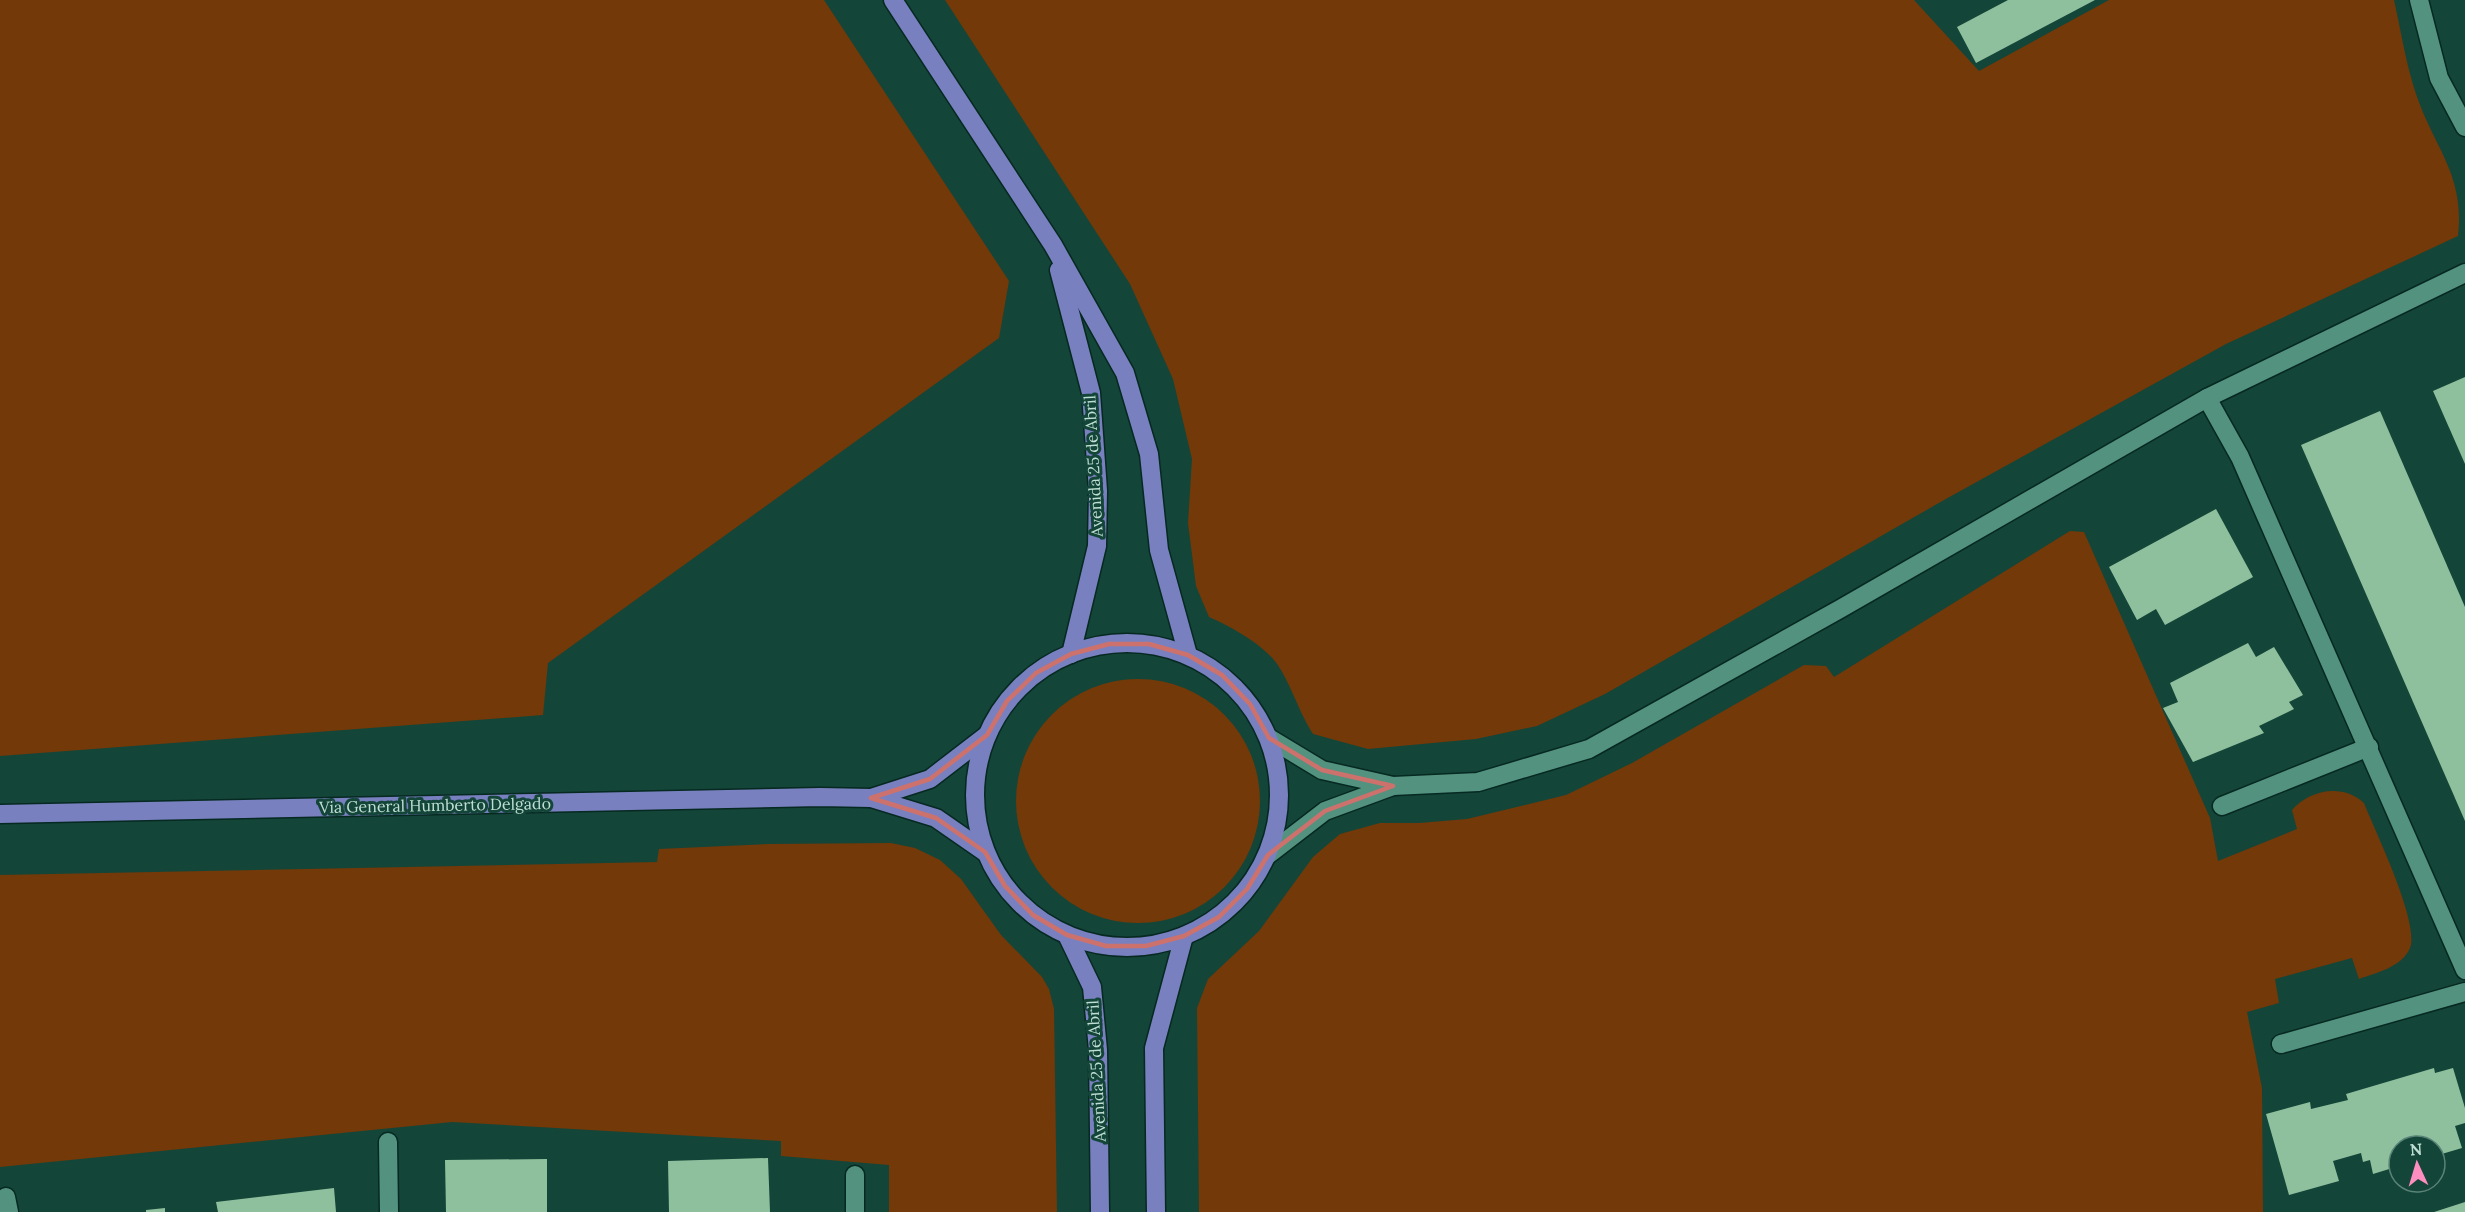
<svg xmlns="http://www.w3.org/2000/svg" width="2465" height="1212" viewBox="0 0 2465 1212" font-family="Lora,serif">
<rect width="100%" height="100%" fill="#144539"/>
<g fill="#733908">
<polygon points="0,0 824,0 1009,281 999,338 548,663 543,715 0,756"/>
<path d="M945 0H1914L1979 71 2109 0H2394C2401 31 2406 64 2416 94 2434 148 2465 174 2458 236L2226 344 1944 500 1605 694 1537 726 1476 739 1368 749 1313 734C1298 711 1290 680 1274 660 1260 643 1230 626 1209 617L1196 586 1188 523 1192 459 1173 379 1130 284Z"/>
<path d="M2070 531 2084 532 2210 818 2218 861 2297 829 2292 810C2310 790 2342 783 2364 803 2375 831 2420 923 2410 948 2402 967 2376 973 2359 979L2352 958 2275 979 2279 1003 2247 1012 2262 1088 2263 1212H1199L1197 1008 1208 979 1259 931 1313 857 1340 834 1380 823H1419L1467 819 1566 795 1632 763 1804 665 1826 666 1834 677Z"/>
<circle cx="1138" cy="801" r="122"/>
<polygon points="891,843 915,848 940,860 961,879 1001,935 1042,977 1049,989 1054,1009 1057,1212 889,1212 889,1165 781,1156 781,1141 452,1122 0,1167 0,875 657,862 659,849 769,844"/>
</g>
<g fill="#8fc09d">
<polygon points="2008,0 2095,0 1976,63 1957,27"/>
<polygon points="2465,377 2465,464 2433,391"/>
<polygon points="2380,411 2465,607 2465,821 2301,445"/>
<polygon points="2216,509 2253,577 2165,625 2156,609 2137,620 2109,567"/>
<polygon points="2248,643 2256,657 2274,647 2303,695 2289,702 2294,709 2259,726 2264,733 2193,762 2163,708 2178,702 2170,683"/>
<polygon points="2434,1068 2435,1073 2453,1068 2465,1108 2465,1123 2455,1126 2462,1148 2435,1156 2435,1146 2399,1146 2399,1166 2373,1174 2370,1160 2363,1162 2361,1153 2333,1161 2339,1181 2289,1195 2266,1114 2310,1102 2311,1109 2348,1100 2346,1094"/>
<polygon points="768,1158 770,1212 669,1212 668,1161"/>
<polygon points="547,1159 547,1212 446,1212 445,1160"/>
<polygon points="334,1188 336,1212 218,1212 216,1202"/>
<polygon points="2465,1202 2465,1212 2434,1212"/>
<polygon points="165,1208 165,1212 146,1212 146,1210"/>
</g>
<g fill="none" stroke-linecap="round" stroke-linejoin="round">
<g stroke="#062921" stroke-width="21">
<g id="minor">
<polyline points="2419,0 2439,78 2465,127"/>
<polyline points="2207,398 2240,457 2465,970"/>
<polyline points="1269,738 1322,770 1393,786 1478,782 1589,749 1840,609 2207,398 2465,273"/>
<polyline points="2222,806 2369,747"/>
<polyline points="1268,855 1325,811 1393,786"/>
<polyline points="2281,1044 2465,992"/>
<polyline points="388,1142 389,1212"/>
<polyline points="855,1175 855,1212"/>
<polyline points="6,1197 9,1212"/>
</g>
</g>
<g stroke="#062921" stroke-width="21">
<g id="major">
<polyline points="893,0 1053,245 1125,373 1149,454 1159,550 1188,655"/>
<polyline points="1059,270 1091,393 1098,491 1097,546 1071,654"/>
<circle cx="1127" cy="795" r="152"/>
<polyline points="871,798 930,779 987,735"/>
<polyline points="0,814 820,797 871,798 936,818 985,852"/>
<polyline points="1067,935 1092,987 1098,1050 1100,1212"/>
<polyline points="1156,1212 1154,1048 1184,936"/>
</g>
</g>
<use href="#minor" stroke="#53927f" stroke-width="18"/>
<use href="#major" stroke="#7980c0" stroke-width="18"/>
</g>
<path fill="none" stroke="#cd716d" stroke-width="4.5" stroke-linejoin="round" d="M1109 644H1149L1188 655 1222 675 1250 704 1269 738 1322 770 1393 786 1325 811 1268 855 1247 889 1219 917 1184 936 1146 946H1106L1067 935 1033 915 1005 886 985 852 936 818 871 798 930 779 987 735 1007 701 1036 673 1071 654Z"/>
<g text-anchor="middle" stroke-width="6" stroke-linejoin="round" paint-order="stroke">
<g font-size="16" fill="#c0dfd4" stroke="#144539">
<text transform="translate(1093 466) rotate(-93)" y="6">Avenida 25 de Abril</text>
<text transform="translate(435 805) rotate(-1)" y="6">Via General Humberto Delgado</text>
<text transform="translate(1096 1071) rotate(-93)" y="6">Avenida 25 de Abril</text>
</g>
</g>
<g transform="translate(2417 1164) rotate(356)"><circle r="28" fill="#144539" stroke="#598377" stroke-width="1.5"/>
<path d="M0-4.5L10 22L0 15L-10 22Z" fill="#fd8ebf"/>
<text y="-9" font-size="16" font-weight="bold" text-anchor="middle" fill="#c0dfd4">N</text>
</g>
</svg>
